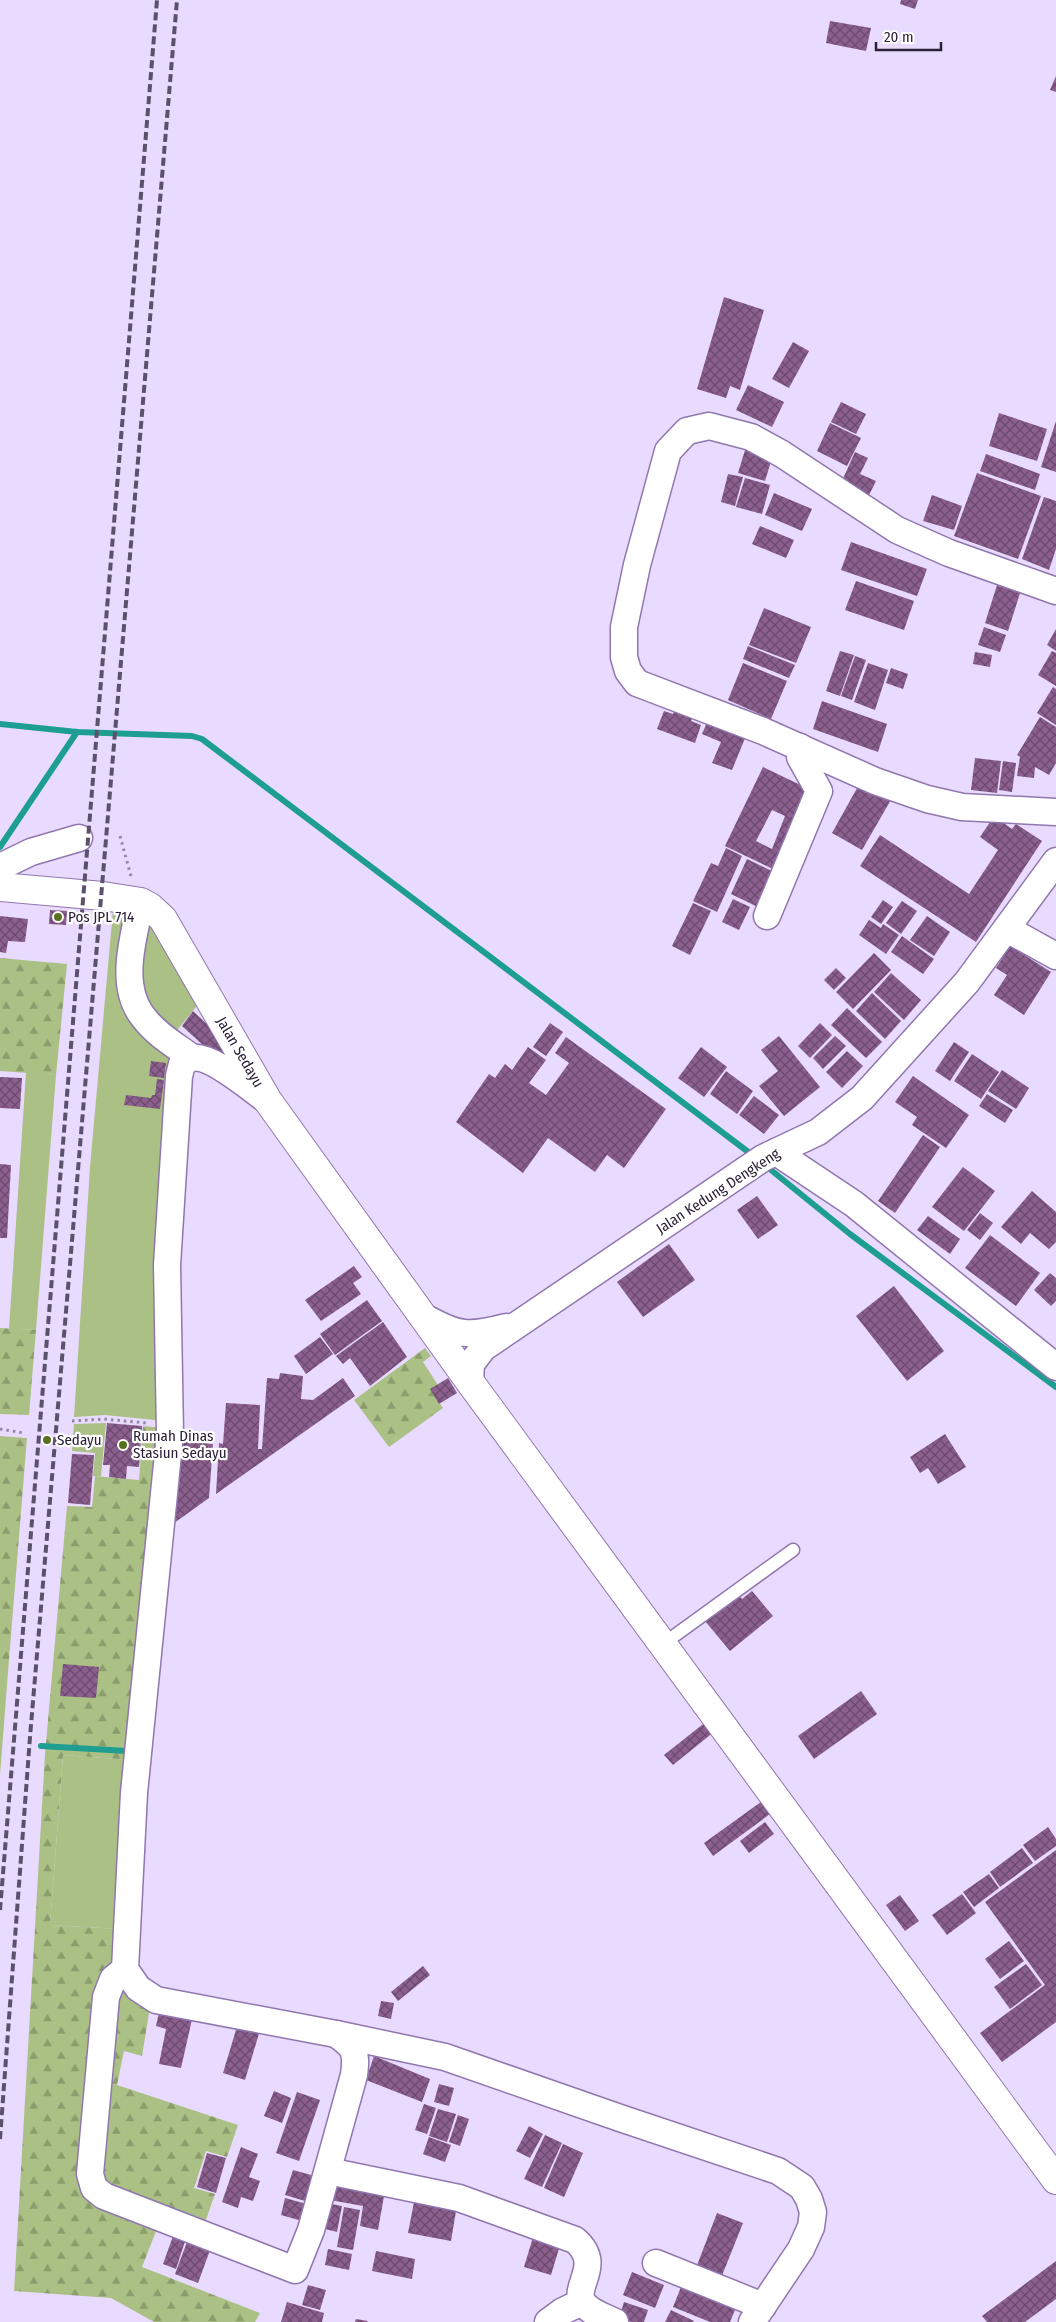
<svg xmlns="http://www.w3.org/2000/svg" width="1056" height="2322" viewBox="0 0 1056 2322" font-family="'Fira Sans Condensed',sans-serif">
<defs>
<pattern id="forest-firs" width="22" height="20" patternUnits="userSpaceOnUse" patternTransform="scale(1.25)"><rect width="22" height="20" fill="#abc084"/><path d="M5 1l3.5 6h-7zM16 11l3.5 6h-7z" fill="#8b9c6d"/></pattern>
<pattern id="building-cross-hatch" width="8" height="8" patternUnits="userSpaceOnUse" patternTransform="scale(1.25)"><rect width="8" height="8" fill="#8b608e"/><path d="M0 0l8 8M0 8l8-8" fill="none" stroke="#6c4a6e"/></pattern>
</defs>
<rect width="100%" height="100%" fill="#e9daff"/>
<g fill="#abc084">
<polygon points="113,910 128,912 122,984 176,1064 165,1421 105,1415 74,1417 90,1167"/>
<polygon points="145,920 153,923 200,1002 174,1034 154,1016 139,978"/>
<polygon points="26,1072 56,1075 36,1330 9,1329"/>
<polygon points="106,1423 101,1476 93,1476 95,1453 72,1451 74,1424"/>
<polygon points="0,1672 8,1672 0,1775"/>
<polygon points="63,1755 131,1760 119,1929 50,1925"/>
</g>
<g fill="url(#forest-firs)">
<polygon points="0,958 67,964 56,1075 0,1071"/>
<polygon points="0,1328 36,1330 29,1415 0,1414"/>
<polygon points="425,1348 431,1356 423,1362 438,1385 431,1390 443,1408 389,1447 354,1400"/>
<polygon points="143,1426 164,1428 131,1760 63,1755 50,1925 119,1929 150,2007 142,2056 124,2051 117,2085 238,2125 227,2157 206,2151 194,2188 215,2194 202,2231 162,2216 142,2267 260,2313 255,2322 154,2322 111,2298 14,2291 45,1754 67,1506 92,1507 95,1476 139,1480"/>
<polygon points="0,1436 27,1438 8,1672 0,1672"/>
</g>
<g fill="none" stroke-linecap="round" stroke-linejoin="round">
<g stroke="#1d9e91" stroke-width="6">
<polyline points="0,724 77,732 192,736 202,739 747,1151"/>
<polyline points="0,847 77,732"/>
<polyline points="771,1170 850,1234 1056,1387"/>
<polyline points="41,1746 127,1751"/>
</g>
</g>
<g fill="url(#building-cross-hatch)" fill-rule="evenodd">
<polygon points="901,0 918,0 915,9 900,4"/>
<polygon points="830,21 871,28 866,51 826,43"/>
<polygon points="1056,76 1056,92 1050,90"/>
<polygon points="724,297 764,310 740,390 730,386 726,398 697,389"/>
<polygon points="793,342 809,351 789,388 772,379"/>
<polygon points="748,385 784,402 772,427 736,410"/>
<polygon points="841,402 866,414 856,434 831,422"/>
<polygon points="999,413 1047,429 1037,461 989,446"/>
<polygon points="1056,421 1056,472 1041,467"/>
<polygon points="830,423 861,438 847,466 817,451"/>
<polygon points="745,450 772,458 765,481 738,473"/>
<polygon points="855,452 868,458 860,474 876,481 868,497 841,483"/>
<polygon points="986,454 1040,474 1035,490 980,471"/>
<polygon points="977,473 1041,496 1018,559 954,536"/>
<polygon points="728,474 743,477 735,506 721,502"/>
<polygon points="745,478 770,485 762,514 736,507"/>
<polygon points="774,493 812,509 802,531 765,515"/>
<polygon points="932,495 962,506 954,530 923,521"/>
<polygon points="1044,497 1056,501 1056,549 1049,570 1022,559"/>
<polygon points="760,526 794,540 786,558 752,544"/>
<polygon points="851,542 927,569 917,596 841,570"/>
<polygon points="856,581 914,601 904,630 845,610"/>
<polygon points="998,582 1021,590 1008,631 985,623"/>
<polygon points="764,608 811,627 796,663 749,645"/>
<polygon points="984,627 1006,635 1000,652 978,645"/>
<polygon points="1056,629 1056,651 1047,645"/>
<polygon points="748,646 795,665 789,678 743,659"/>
<polygon points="840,651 854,655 840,696 826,691"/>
<polygon points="1052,651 1056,653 1056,686 1038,675"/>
<polygon points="975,652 992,655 990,667 973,664"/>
<polygon points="855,656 866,660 852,700 841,696"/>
<polygon points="743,663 787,681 771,719 728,700"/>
<polygon points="868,663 888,670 875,710 854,702"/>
<polygon points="891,668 908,674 903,689 886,683"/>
<polygon points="1053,687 1056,689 1056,725 1037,713"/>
<polygon points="822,701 887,724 878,752 813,729"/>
<polygon points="678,703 695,710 691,721 701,725 695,743 657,729 664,711 673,714"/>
<polygon points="1040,717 1056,727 1056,763 1049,775 1035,767 1034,778 1017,776 1020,757 1017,755"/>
<polygon points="708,720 748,731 732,770 712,763 721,742 702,734"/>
<polygon points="975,758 1001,761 997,793 971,790"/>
<polygon points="1003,761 1016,763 1012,792 999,790"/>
<path d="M763 767 815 792 781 873 725 846ZM772 810 785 816 772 849 756 841Z"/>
<polygon points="861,781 892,798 862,850 832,833"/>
<polygon points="994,816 1012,829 1016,824 1042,841 976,942 860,866 880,835 969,894 998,850 980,837"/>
<polygon points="726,848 742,856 717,912 693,901 711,863 718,866"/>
<polygon points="747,859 780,875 764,910 731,894"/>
<polygon points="733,899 750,907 739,930 722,922"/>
<polygon points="883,900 893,907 881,924 871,917"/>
<polygon points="902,901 917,911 901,934 886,923"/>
<polygon points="693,903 711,911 690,955 672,946"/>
<polygon points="50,910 67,911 66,925 49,924"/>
<polygon points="0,916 28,919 25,942 8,941 6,953 0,952"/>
<polygon points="927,916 950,932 934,956 910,940"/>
<polygon points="869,920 881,928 883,924 899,935 886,954 859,935"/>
<polygon points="902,936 934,959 923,974 891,952"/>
<polygon points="1010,946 1051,972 1024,1015 994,995 1007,975 996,968"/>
<polygon points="874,953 891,970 853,1009 836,992"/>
<polygon points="836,968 846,978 834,990 824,980"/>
<polygon points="891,973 921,1000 904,1020 874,992"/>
<polygon points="872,993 901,1021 885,1039 856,1011"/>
<polygon points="847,1008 882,1042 866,1058 831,1025"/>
<polygon points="193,1011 228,1044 217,1058 182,1026"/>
<polygon points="550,1023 563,1032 546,1056 533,1047"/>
<polygon points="820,1023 832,1035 810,1058 798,1046"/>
<polygon points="779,1036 820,1087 784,1116 759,1086 778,1071 761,1050"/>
<polygon points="835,1036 846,1046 823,1069 813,1058"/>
<polygon points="566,1037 666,1109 624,1168 607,1155 595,1172 548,1138 523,1173 456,1122 489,1074 495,1078 505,1064 512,1070 528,1047 546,1060 529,1083 546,1095 569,1063 555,1053"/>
<polygon points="954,1042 969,1052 950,1081 935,1071"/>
<polygon points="701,1047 727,1067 704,1097 678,1078"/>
<polygon points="847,1051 863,1066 842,1088 826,1072"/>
<polygon points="972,1054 999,1072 981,1099 954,1081"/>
<polygon points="151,1061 166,1063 164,1078 149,1076"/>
<polygon points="1002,1070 1029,1088 1016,1109 988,1091"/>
<polygon points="726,1071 753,1091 737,1114 710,1094"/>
<polygon points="913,1076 969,1115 946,1148 912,1125 917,1117 895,1102"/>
<polygon points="0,1077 22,1078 20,1109 0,1108"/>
<polygon points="157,1079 164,1080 160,1109 124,1105 126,1095 151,1098 152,1095 155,1095"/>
<polygon points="987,1094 1013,1110 1005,1123 979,1106"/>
<polygon points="754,1096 779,1115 764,1134 739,1115"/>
<polygon points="923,1135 940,1147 895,1213 878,1201"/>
<polygon points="0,1164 11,1165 7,1238 0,1238"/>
<polygon points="963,1167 995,1191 964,1231 932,1207"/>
<polygon points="1032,1191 1056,1212 1056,1242 1049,1249 1030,1233 1021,1244 1001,1227"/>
<polygon points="757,1196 778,1225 758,1239 737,1210"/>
<polygon points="980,1213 993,1223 980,1240 967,1230"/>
<polygon points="928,1216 960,1239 950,1254 917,1230"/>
<polygon points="990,1235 1040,1273 1016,1306 965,1268"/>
<polygon points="669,1244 695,1280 643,1317 617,1282"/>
<polygon points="354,1266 362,1277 353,1283 361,1294 321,1321 305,1300"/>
<polygon points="1050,1273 1056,1278 1056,1301 1051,1306 1034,1290"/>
<polygon points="894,1286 944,1351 907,1381 856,1316"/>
<polygon points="367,1300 382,1321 335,1355 320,1334"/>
<polygon points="383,1322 407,1357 370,1386 350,1358 343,1364 336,1356"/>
<polygon points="320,1337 333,1354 306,1374 294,1356"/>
<polygon points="280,1373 303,1376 301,1399 313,1400 343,1378 355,1396 216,1494 219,1443 223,1444 226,1403 260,1405 258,1449 262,1449 267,1378 279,1379"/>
<polygon points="448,1378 457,1393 439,1404 430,1389"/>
<polygon points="107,1423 142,1426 139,1467 127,1466 126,1479 109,1477 110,1465 103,1465"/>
<polygon points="945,1434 966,1467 938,1484 928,1468 920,1473 910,1457"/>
<polygon points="178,1441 213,1444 209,1498 170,1526"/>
<polygon points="72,1454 94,1455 90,1505 68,1503"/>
<polygon points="752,1591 773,1616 730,1651 705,1621 738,1594 742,1599"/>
<polygon points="63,1664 99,1667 96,1698 60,1696"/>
<polygon points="861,1691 877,1714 814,1759 798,1736"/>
<polygon points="712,1717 720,1727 673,1765 664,1755"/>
<polygon points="765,1799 774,1811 713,1856 704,1843"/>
<polygon points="765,1822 774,1834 749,1853 740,1841"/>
<polygon points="1048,1827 1056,1839 1056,1846 1035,1861 1023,1845"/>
<polygon points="1022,1848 1033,1863 1000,1887 990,1872"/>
<polygon points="1056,1850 1056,2022 1002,2062 980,2033 1045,1985 985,1902"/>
<polygon points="989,1874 999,1888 974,1907 963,1892"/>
<polygon points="962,1894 976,1913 947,1935 932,1915"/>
<polygon points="900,1895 919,1921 905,1931 886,1905"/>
<polygon points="1009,1941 1024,1961 1000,1979 985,1959"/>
<polygon points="1026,1964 1042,1985 1010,2009 994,1987"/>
<polygon points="423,1966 430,1975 398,2001 391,1992"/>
<polygon points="381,2001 394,2003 391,2019 378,2016"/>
<polygon points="160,2008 193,2015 181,2068 159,2064 166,2029 156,2026"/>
<polygon points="239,2020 261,2027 245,2080 223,2073"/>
<polygon points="374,2056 430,2079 422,2102 366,2080"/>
<polygon points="439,2084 454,2088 449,2106 434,2102"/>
<polygon points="274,2091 291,2098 282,2123 264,2116"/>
<polygon points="297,2092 320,2100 299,2161 276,2153"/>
<polygon points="424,2104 436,2108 427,2134 415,2130"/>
<polygon points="438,2109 456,2114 447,2142 429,2136"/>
<polygon points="458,2115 469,2119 460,2146 449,2142"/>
<polygon points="529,2126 543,2134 530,2158 516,2151"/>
<polygon points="545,2135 562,2143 542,2187 524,2179"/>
<polygon points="429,2137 451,2145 445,2162 423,2154"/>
<polygon points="563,2144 583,2153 564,2197 544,2188"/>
<polygon points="241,2147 258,2154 249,2177 260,2181 253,2201 241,2197 238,2208 222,2202"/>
<polygon points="207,2153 226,2158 216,2193 197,2187"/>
<polygon points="293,2170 322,2178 315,2204 285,2195"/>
<polygon points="335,2176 386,2185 378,2230 360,2226 363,2206 330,2200"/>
<polygon points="415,2197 457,2205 451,2241 408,2233"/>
<polygon points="285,2198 314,2206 309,2223 281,2215"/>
<polygon points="326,2203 342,2206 337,2232 321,2228"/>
<polygon points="344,2207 360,2210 353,2250 337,2247"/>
<polygon points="717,2213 743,2223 721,2278 696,2268"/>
<polygon points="176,2228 188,2232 176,2269 163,2264"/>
<polygon points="190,2234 213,2242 198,2283 175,2274"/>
<polygon points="534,2234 561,2242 551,2275 524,2267"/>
<polygon points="328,2249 352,2254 349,2270 325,2265"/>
<polygon points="376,2251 415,2259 412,2279 372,2271"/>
<polygon points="1056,2261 1056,2299 1025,2322 987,2322 982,2316"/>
<polygon points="632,2272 664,2285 655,2308 623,2295"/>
<polygon points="685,2277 740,2298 730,2322 710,2322 673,2307"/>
<polygon points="308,2285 326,2290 320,2310 302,2305"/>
<polygon points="287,2302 324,2313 322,2322 281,2322"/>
<polygon points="624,2302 648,2310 644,2322 632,2322 619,2318"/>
<polygon points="671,2310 694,2321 693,2322 665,2322"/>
<polygon points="356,2319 368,2321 367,2322 355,2322"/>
</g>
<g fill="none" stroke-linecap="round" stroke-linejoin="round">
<g stroke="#9077af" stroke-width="15">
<polyline id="lane" points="663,1644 793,1550"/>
</g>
<g stroke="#9077af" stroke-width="29">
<g id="street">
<polyline points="1056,591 949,553 897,530 782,454 751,437 709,426 687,431 668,451 637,565 624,627 624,657 628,671 637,683 763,731 875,781 927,799 962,807 1056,812"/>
<polyline points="0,867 31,852 79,838"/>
<path d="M141 902C133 938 118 987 144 1018 156 1034 175 1045 191 1057"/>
<polyline points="767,916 819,791 800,757 800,747"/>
<polyline points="1007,929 1056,956"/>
<polyline points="776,1152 854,1204 1056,1367"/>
<path d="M424 1317C458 1336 468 1337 506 1327"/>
<polyline points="470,1382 471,1364 483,1348 763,1158 818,1132 862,1098 967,982 1056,861"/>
<path d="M125 1969 113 1979 106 1997 90 2174 94 2188 104 2196 295 2270 311 2230 354 2075C357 2052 355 2047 336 2034L156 2000 138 1988 125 1969 134 1793 170 1434 167 1265 179 1076 182 1064C185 1062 189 1058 192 1058 211 1054 252 1090 268 1101"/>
<polyline points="336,2034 445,2057 620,2118 778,2171 802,2187 809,2199 813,2212 811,2227 801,2249 752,2322"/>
<path d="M328 2171 459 2198 575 2240C605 2266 570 2287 584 2304 591 2313 605 2317 615 2322"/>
<polyline points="656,2263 763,2306"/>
<polyline points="548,2322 563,2311 582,2302"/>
</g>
</g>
<g stroke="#9077af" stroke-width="30">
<polyline id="secondary" points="0,887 103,896 141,902 150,907 163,919 268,1101 470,1382 1056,2180"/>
</g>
<g stroke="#9487a6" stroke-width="3" stroke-dasharray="2.5 4" stroke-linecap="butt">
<polyline points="120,836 131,876"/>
<polyline points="72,1421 104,1419 146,1423"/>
<polyline points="0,1429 24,1433"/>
</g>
<use href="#lane" stroke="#fff" stroke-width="12"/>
<use href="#street" stroke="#fff" stroke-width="26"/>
<use href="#secondary" stroke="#fff" stroke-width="28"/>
<g stroke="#5c516b" stroke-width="4" stroke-dasharray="8 4" stroke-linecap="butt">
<polyline points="0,1910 157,0"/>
<polyline points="0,2139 30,1737 177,0"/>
</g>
</g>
<g fill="#597020" stroke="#fff" stroke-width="2">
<circle cx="58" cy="917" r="5"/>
<circle cx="47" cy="1440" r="5"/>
<circle cx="123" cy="1445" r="5"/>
</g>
<g text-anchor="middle" stroke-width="4.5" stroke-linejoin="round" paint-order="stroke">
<g font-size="15" fill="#2a2037" stroke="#fff" text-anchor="start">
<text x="68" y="922">Pos JPL 714</text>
<text x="133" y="1441">Rumah Dinas<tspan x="133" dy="17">Stasiun Sedayu</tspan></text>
<text x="57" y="1445">Sedayu</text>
</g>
<g font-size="15" fill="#2a2037" stroke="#fff">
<text transform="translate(240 1052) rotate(60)" y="5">Jalan Sedayu</text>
<text transform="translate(718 1191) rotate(-33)" y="5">Jalan Kedung Dengkeng</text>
</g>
</g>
<path d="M876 42v8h65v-8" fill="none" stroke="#2a2037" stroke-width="2.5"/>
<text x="884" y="42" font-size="15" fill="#2a2037" stroke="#ffffff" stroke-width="4" paint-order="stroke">20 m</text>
</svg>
